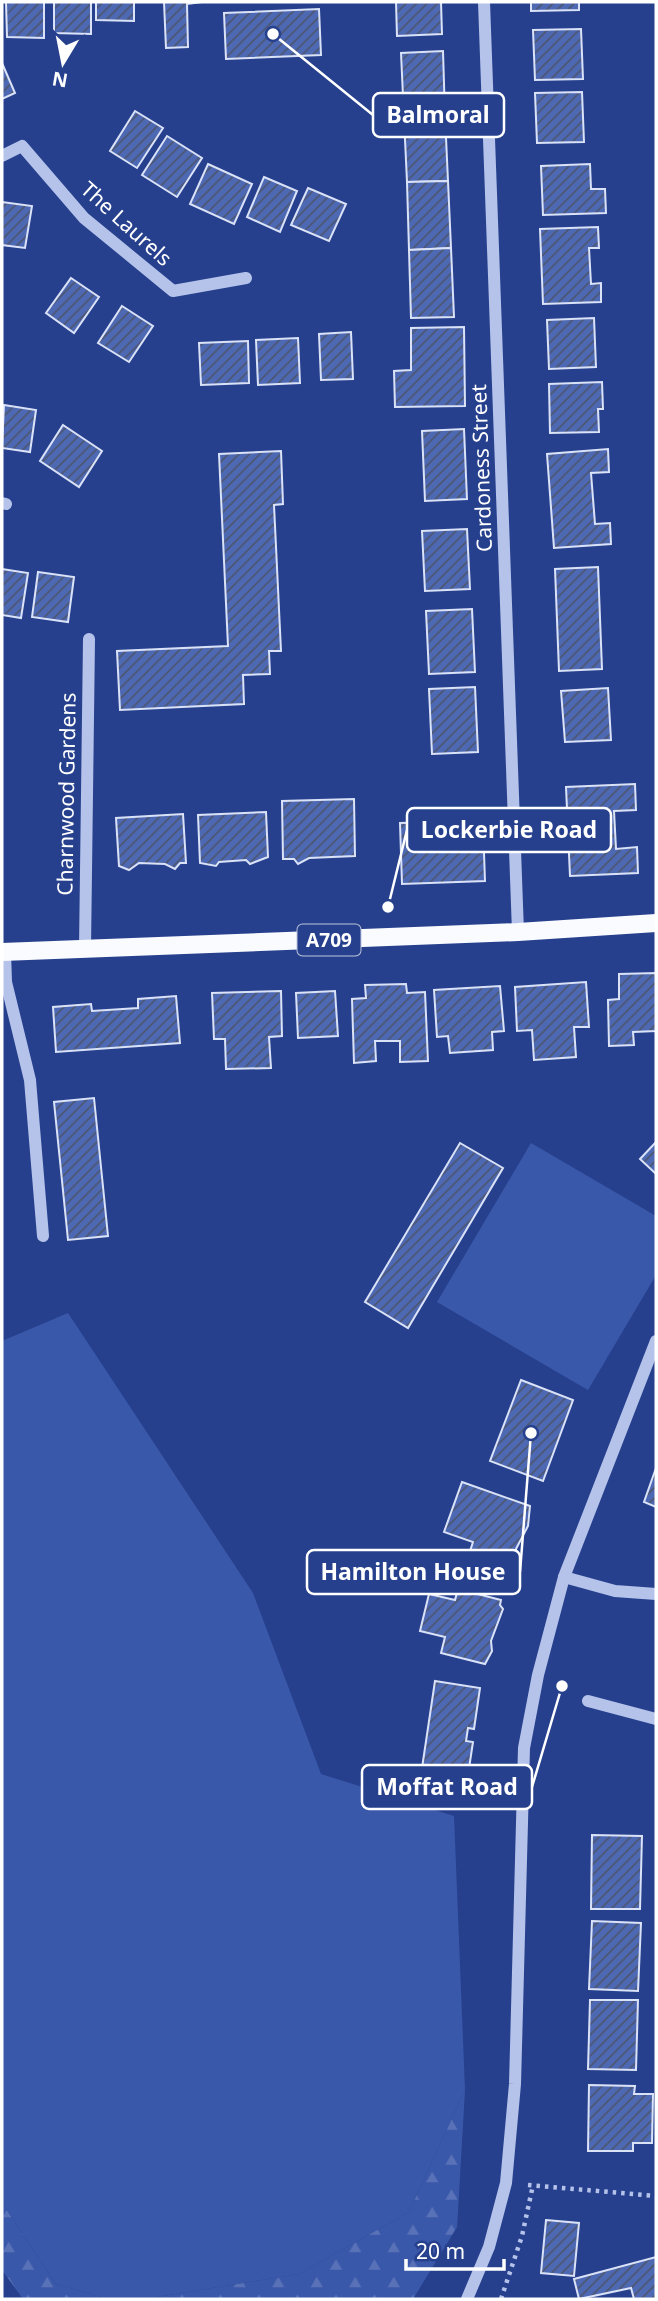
<svg xmlns="http://www.w3.org/2000/svg" width="658" height="2301" viewBox="0 0 658 2301" font-family="'Noto Sans',sans-serif">
<defs>
<pattern id="forest-firs" width="22" height="20" patternUnits="userSpaceOnUse" patternTransform="scale(1.75)"><rect width="22" height="20" fill="#3a58aa"/><path d="M5 1l3.5 6h-7zM16 11l3.5 6h-7z" fill="#5871b7"/></pattern>
<pattern id="building-hatch" width="6" height="6" patternUnits="userSpaceOnUse" patternTransform="scale(1.75)"><rect width="6" height="6" fill="#4e69b4"/><path d="M-1 1l2-2M0 6l6-6M5 7l2-2" fill="none" stroke="#4d5670"/></pattern>
</defs>
<rect width="100%" height="100%" fill="#26408d"/>
<g fill="#3a58aa">
<polygon points="531,1143 656,1216 656,1275 588,1390 437,1302"/>
<polygon points="68,1313 253,1593 321,1774 454,1816 465,2090 409,2212 299,2274 144,2299 108,2299 56,2284 2,2203 2,1341"/>
</g>
<g fill="url(#forest-firs)">
<polygon points="465,2090 457,2227 413,2299 144,2299 299,2274 409,2212"/>
<polygon points="2,2203 56,2284 108,2299 23,2299 2,2270"/>
</g>
<g fill="url(#building-hatch)" stroke="#dae2f8" stroke-width="2">
<polygon points="6,2 44,2 44,38 7,37"/>
<polygon points="54,2 91,2 91,34 54,33"/>
<polygon points="96,2 134,2 134,21 96,20"/>
<polygon points="150,2 202,2 187,4 188,47 166,48 164,2"/>
<polygon points="396,2 441,2 442,34 397,36"/>
<polygon points="531,2 579,2 579,10 531,11"/>
<polygon points="319,9 321,55 226,59 224,13"/>
<polygon points="581,29 583,79 535,80 533,30"/>
<polygon points="443,51 445,116 404,118 401,53"/>
<polygon points="2,63 15,93 2,99"/>
<polygon points="582,92 584,142 537,143 535,93"/>
<polygon points="135,111 163,128 137,168 110,151"/>
<polygon points="445,116 448,181 407,182 404,118"/>
<polygon points="167,136 202,158 177,197 142,175"/>
<polygon points="208,164 252,184 234,224 190,204"/>
<polygon points="590,164 591,189 605,189 606,213 543,215 541,166"/>
<polygon points="264,177 297,191 280,232 247,217"/>
<polygon points="448,181 451,248 409,250 407,182"/>
<polygon points="308,188 346,204 329,241 291,225"/>
<polygon points="2,202 32,206 25,248 2,245"/>
<polygon points="598,227 599,248 589,248 591,284 601,283 601,302 543,304 540,229"/>
<polygon points="451,248 454,317 411,318 409,250"/>
<polygon points="71,278 99,297 74,333 46,313"/>
<polygon points="122,306 153,326 129,362 98,343"/>
<polygon points="594,318 596,367 549,369 547,320"/>
<polygon points="464,327 465,406 395,407 394,371 411,370 411,328"/>
<polygon points="351,332 353,379 321,380 319,334"/>
<polygon points="298,338 300,383 258,385 256,340"/>
<polygon points="248,341 249,383 201,385 199,343"/>
<polygon points="602,382 603,409 598,409 599,432 550,433 549,384"/>
<polygon points="4,405 36,410 30,452 2,448"/>
<polygon points="63,425 102,451 79,487 40,461"/>
<polygon points="464,429 467,499 425,501 422,431"/>
<polygon points="608,449 609,472 591,473 595,524 610,523 611,544 554,548 547,454"/>
<polygon points="281,451 283,504 274,505 281,651 269,651 270,674 243,675 244,704 120,710 117,651 228,646 219,454"/>
<polygon points="467,529 470,589 425,591 422,531"/>
<polygon points="598,567 602,669 559,671 555,569"/>
<polygon points="2,569 28,573 21,618 2,615"/>
<polygon points="38,572 74,577 68,622 32,617"/>
<polygon points="472,609 475,672 429,674 426,611"/>
<polygon points="475,687 478,752 432,754 429,689"/>
<polygon points="608,688 611,740 565,742 561,691"/>
<polygon points="635,784 636,810 614,811 616,849 637,847 638,873 570,876 566,787"/>
<polygon points="354,799 355,856 309,858 298,864 294,859 283,859 282,801"/>
<polygon points="466,808 466,826 483,825 485,881 402,884 400,823 440,822 440,809"/>
<polygon points="266,812 268,857 250,864 246,860 219,862 216,866 200,863 198,815"/>
<polygon points="183,814 186,863 180,863 175,869 165,864 139,863 129,870 119,866 116,818"/>
<polygon points="656,973 656,1031 633,1032 634,1045 609,1046 608,1000 619,999 619,974"/>
<polygon points="586,982 589,1027 574,1027 576,1057 534,1060 532,1030 517,1031 515,987"/>
<polygon points="406,984 407,993 425,992 428,1061 400,1062 400,1041 375,1041 376,1061 354,1063 352,999 366,998 365,985"/>
<polygon points="500,986 504,1031 492,1032 493,1050 450,1053 448,1036 437,1037 434,990"/>
<polygon points="281,991 282,1036 269,1037 271,1068 226,1069 225,1039 214,1039 212,993"/>
<polygon points="335,991 338,1036 298,1038 296,993"/>
<polygon points="176,996 180,1043 56,1052 53,1007 91,1004 92,1011 138,1008 138,999"/>
<polygon points="94,1098 108,1236 68,1240 54,1102"/>
<polygon points="656,1142 656,1174 640,1159"/>
<polygon points="460,1143 503,1168 408,1328 365,1302"/>
<polygon points="521,1380 573,1400 543,1481 490,1461"/>
<polygon points="656,1468 656,1507 644,1502"/>
<polygon points="462,1482 530,1506 528,1526 516,1549 518,1561 510,1568 469,1554 473,1542 444,1532"/>
<polygon points="458,1589 501,1600 500,1605 503,1609 491,1641 492,1651 485,1664 441,1653 445,1637 420,1631 429,1594 455,1600"/>
<polygon points="435,1681 480,1688 474,1729 468,1728 466,1741 473,1742 468,1775 422,1768"/>
<polygon points="592,1835 642,1836 640,1909 591,1909"/>
<polygon points="592,1921 641,1923 638,1991 589,1989"/>
<polygon points="590,2000 638,2000 636,2070 588,2069"/>
<polygon points="589,2085 635,2086 634,2094 653,2094 652,2143 633,2143 633,2151 588,2151"/>
<polygon points="546,2220 579,2223 574,2276 541,2273"/>
<polygon points="656,2257 656,2299 634,2299 631,2288 579,2299 574,2279"/>
</g>
<g fill="none" stroke-linecap="round" stroke-linejoin="round">
<g stroke="#b5c3eb" stroke-width="4.5" stroke-dasharray="3.5 5" stroke-linecap="butt">
<polyline points="528,2185 656,2196"/>
<polyline points="501,2299 522,2236 533,2185"/>
</g>
<g stroke="#b5c3eb" stroke-width="12">
<polyline points="484,2 518,932"/>
<polyline points="2,156 22,146 84,218 173,291 246,278"/>
<polyline points="2,503 6,504"/>
<polyline points="85,949 89,639"/>
<polyline points="6,982 30,1080 43,1236"/>
<polyline points="2,985 6,982 5,952"/>
<polyline points="564,1577 615,1591 656,1594"/>
<polyline points="588,1701 656,1719"/>
<polyline points="467,2299 489,2247 506,2183 515,2084 524,1748 538,1675 564,1577 656,1341"/>
</g>
<polyline stroke="#fafbff" stroke-width="18" points="2,952 518,932 656,923"/>
</g>
<g text-anchor="middle" stroke-width="6" stroke-linejoin="round" paint-order="stroke">
<rect fill="#26408d" stroke="#bec6dd" stroke-width="2" x="297.5" y="924.5" width="63" height="31" rx="5"/>
<g font-size="19" font-weight="bold" fill="#fff">
<text x="329" y="947">A709</text>
</g>
<g font-size="21" fill="#fff" stroke="#26408d">
<text transform="translate(126 224) rotate(42)" y="7">The Laurels</text>
<text transform="translate(482 468) rotate(-92)" y="7">Cardoness Street</text>
<text transform="translate(67 794) rotate(-89)" y="7">Charnwood Gardens</text>
</g>
</g>
<path fill="none" stroke="#fff" stroke-width="2.5" d="M273 34L373 115M388 907L407 830M531 1433L520 1572M562 1686L532 1787"/>
<g fill="#fff" stroke="#26408d" stroke-width="2.5">
<circle cx="273" cy="34" r="7"/>
<circle cx="388" cy="907" r="7"/>
<circle cx="531" cy="1433" r="7"/>
<circle cx="562" cy="1686" r="7"/>
</g>
<g fill="#26408d" stroke="#fff" stroke-width="2.5">
<rect x="373" y="93" width="131" height="44" rx="7"/>
<rect x="407" y="808" width="204" height="44" rx="7"/>
<rect x="307" y="1550" width="213" height="44" rx="7"/>
<rect x="362" y="1765" width="170" height="44" rx="7"/>
</g>
<g font-size="23" text-anchor="middle" font-weight="bold" fill="#fff">
<text x="438" y="123">Balmoral</text>
<text x="509" y="838">Lockerbie Road</text>
<text x="413" y="1580">Hamilton House</text>
<text x="447" y="1795">Moffat Road</text>
</g>
<rect width="658" height="2301" fill="none" stroke="#ffffff" stroke-width="7"/>
<g transform="translate(63 63) rotate(190)" stroke="#26408d" stroke-width="5" paint-order="stroke">
<path d="M0-5L12 26L0 18L-12 26Z" fill="#ffffff"/>
<text y="-10" font-size="19" font-weight="bold" text-anchor="middle" fill="#ffffff">N</text>
</g>
<path d="M406 2259v10h98v-10" fill="none" stroke="#ffffff" stroke-width="3.5"/>
<text x="416" y="2259" font-size="21" fill="#ffffff" stroke="#26408d" stroke-width="5" paint-order="stroke">20 m</text>
</svg>
